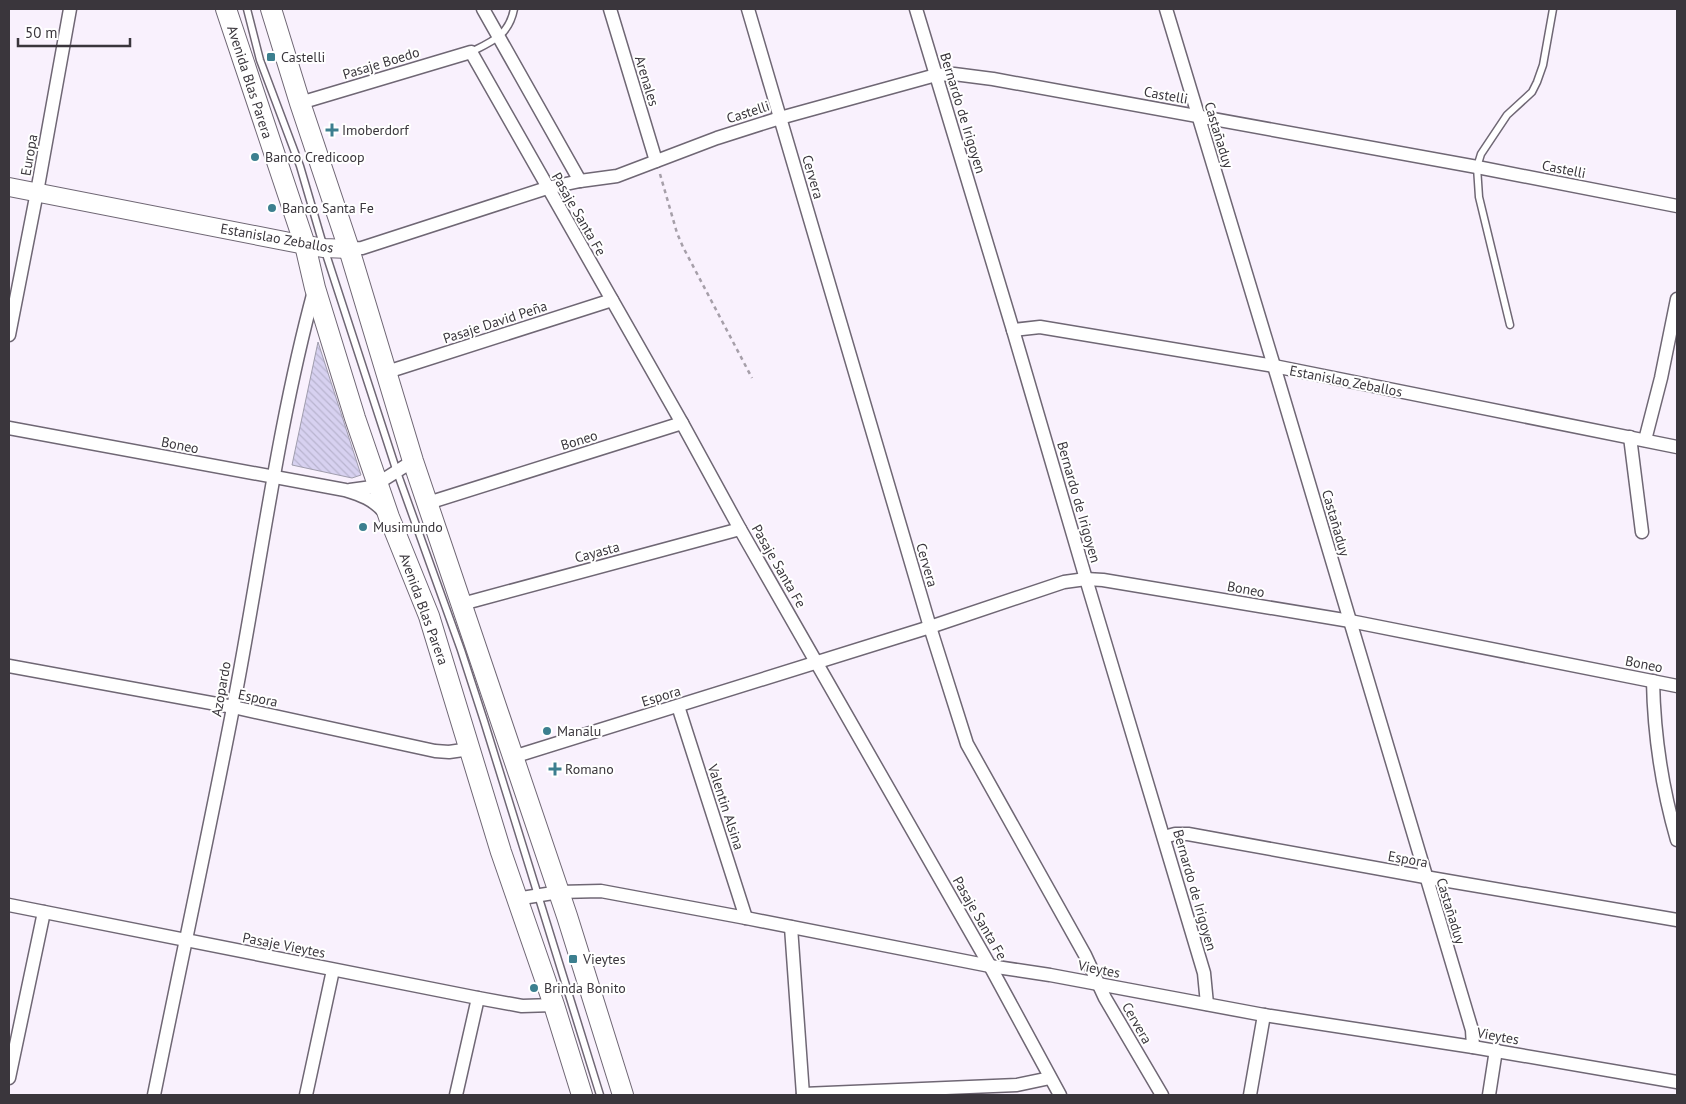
<svg xmlns="http://www.w3.org/2000/svg" width="1686" height="1104" viewBox="0 0 1686 1104" font-family="'PT Sans',sans-serif">
<defs>
<pattern id="building-back-hatch" width="6" height="6" patternUnits="userSpaceOnUse" patternTransform="scale(1.25)"><rect width="6" height="6" fill="#d7d1f0"/><path d="M-1 5l2 2M0 0l6 6M5-1l2 2" fill="none" stroke="#b9b4cf"/></pattern>
</defs>
<rect width="100%" height="100%" fill="#f9f1fd"/>
<polygon fill="url(#building-back-hatch)" stroke="#a09dad" points="318,342 361,475 352,478 292,465"/>
<g fill="none" stroke-linecap="round" stroke-linejoin="round">
<g stroke="#6f6774" stroke-width="9">
<g id="lane">
<polyline points="247,9 260,60 300,166 324,248 397,472 461,650 484,721 600,1095"/>
<path d="M471 52C493 41 509 35 514 9"/>
<polyline points="1510,325 1479,197 1477,167 1481,154 1507,115 1532,92 1537,82 1543,65 1553,9"/>
</g>
</g>
<g stroke="#6f6774" stroke-width="15">
<g id="street">
<polyline points="483,9 580,181"/>
<polyline points="610,9 656,161"/>
<polyline points="748,9 930,627 967,744 1085,955 1105,998 1162,1095"/>
<polyline points="916,9 1013,330 1086,579 1204,973 1207,1004"/>
<polyline points="1166,9 1274,366 1472,1030 1473,1047"/>
<polyline points="300,103 471,52 682,423 740,529 990,966 1060,1095"/>
<polyline points="349,249 362,248 547,188 580,181 617,176 717,138 780,118 936,75 954,74 993,79 1477,167 1677,206"/>
<polyline points="1013,330 1040,327 1274,366 1677,447"/>
<polyline points="9,335 37,192 70,9"/>
<polyline points="387,372 612,300"/>
<path d="M9 428 345 490C361 495 373 499 384 512"/>
<polyline points="1630,437 1642,532"/>
<polyline points="1645,440 1661,378 1677,299"/>
<polyline points="350,490 372,487 413,461"/>
<polyline points="428,503 682,423"/>
<polyline points="462,604 740,529"/>
<polyline points="9,666 233,707 435,751 449,752 470,749"/>
<path d="M1653 681C1654 735 1662 788 1677 840"/>
<polyline points="678,706 746,918"/>
<polyline points="513,757 930,627 1064,582 1086,579 1103,580 1350,621 1677,686"/>
<polyline points="1164,837 1175,834 1188,834 1425,877 1677,920"/>
<polyline points="516,899 559,892 601,891 746,918 990,966 1050,975 1264,1015 1473,1047 1677,1082"/>
<polyline points="9,905 478,998 522,1006 554,1005"/>
<polyline points="791,927 803,1095"/>
<polyline points="9,1078 44,912"/>
<polyline points="803,1094 1017,1085 1050,1078"/>
<path d="M154 1095C180 966 208 837 233 708 260 569 277 428 314 291"/>
<polyline points="306,1095 333,970"/>
<polyline points="456,1095 478,998"/>
<polyline points="1250,1095 1264,1015"/>
<polyline points="1489,1095 1496,1050"/>
</g>
</g>
<g stroke="#6f6774" stroke-width="20">
<polyline id="secondary" points="9,187 305,245 324,248 349,249"/>
</g>
<g stroke="#6f6774" stroke-width="22">
<g id="primary">
<polyline points="226,9 305,245 315,288 355,418 389,517 429,616 501,852 554,1005 582,1095"/>
<polyline points="271,9 300,103 349,249 413,461 567,916 623,1095"/>
</g>
</g>
<polyline stroke="#a69fa9" stroke-width="2.5" stroke-dasharray="4 4" stroke-linecap="butt" points="660,174 677,233 683,247 752,378"/>
<use href="#lane" stroke="#fff" stroke-width="6"/>
<use href="#street" stroke="#fff" stroke-width="12"/>
<use href="#secondary" stroke="#fff" stroke-width="18"/>
<use href="#primary" stroke="#fff" stroke-width="20"/>
</g>
<g fill="#3c7f8f" stroke="#fff" stroke-width="2">
<rect x="266" y="52" width="10" height="10" rx="2.5"/>
<path d="M329.5 122.5h5v5h5v5h-5v5h-5v-5h-5v-5h5z"/>
<circle cx="255" cy="157" r="5"/>
<circle cx="272" cy="208" r="5"/>
<circle cx="363" cy="527" r="5"/>
<circle cx="547" cy="731" r="5"/>
<path d="M552.5 761.5h5v5h5v5h-5v5h-5v-5h-5v-5h5z"/>
<rect x="568" y="954" width="10" height="10" rx="2.5"/>
<circle cx="534" cy="988" r="5"/>
</g>
<g text-anchor="middle" stroke-width="4" stroke-linejoin="round" paint-order="stroke">
<g font-size="14" fill="#3a363c" stroke="#fff" text-anchor="start">
<text x="281" y="62">Castelli</text>
<text x="342" y="135">Imoberdorf</text>
<text x="265" y="162">Banco Credicoop</text>
<text x="282" y="213">Banco Santa Fe</text>
<text x="373" y="532">Musimundo</text>
<text x="557" y="736">Manalu</text>
<text x="565" y="774">Romano</text>
<text x="583" y="964">Vieytes</text>
<text x="544" y="993">Brinda Bonito</text>
</g>
<g font-size="14" fill="#3a363c" stroke="#fff">
<text transform="translate(381 63) rotate(-17)" y="5">Pasaje Boedo</text>
<text transform="translate(647 81) rotate(73)" y="5">Arenales</text>
<text transform="translate(250 82) rotate(72)" y="5">Avenida Blas Parera</text>
<text transform="translate(1166 95) rotate(10)" y="5">Castelli</text>
<text transform="translate(748 112) rotate(-18)" y="5">Castelli</text>
<text transform="translate(963 113) rotate(73)" y="5">Bernardo de Irigoyen</text>
<text transform="translate(1219 135) rotate(73)" y="5">Castañaduy</text>
<text transform="translate(29 155) rotate(-80)" y="5">Europa</text>
<text transform="translate(1564 169) rotate(11)" y="5">Castelli</text>
<text transform="translate(813 177) rotate(74)" y="5">Cervera</text>
<text transform="translate(579 214) rotate(60)" y="5">Pasaje Santa Fe</text>
<text transform="translate(277 238) rotate(10)" y="5">Estanislao Zeballos</text>
<text transform="translate(495 322) rotate(-18)" y="5">Pasaje David Peña</text>
<text transform="translate(1346 381) rotate(11)" y="5">Estanislao Zeballos</text>
<text transform="translate(579 440) rotate(-17)" y="5">Boneo</text>
<text transform="translate(180 445) rotate(11)" y="5">Boneo</text>
<text transform="translate(1079 502) rotate(74)" y="5">Bernardo de Irigoyen</text>
<text transform="translate(1336 523) rotate(74)" y="5">Castañaduy</text>
<text transform="translate(597 552) rotate(-15)" y="5">Cayasta</text>
<text transform="translate(927 565) rotate(74)" y="5">Cervera</text>
<text transform="translate(779 566) rotate(60)" y="5">Pasaje Santa Fe</text>
<text transform="translate(1246 589) rotate(10)" y="5">Boneo</text>
<text transform="translate(424 609) rotate(70)" y="5">Avenida Blas Parera</text>
<text transform="translate(1644 664) rotate(11)" y="5">Boneo</text>
<text transform="translate(221 689) rotate(-80)" y="5">Azopardo</text>
<text transform="translate(661 696) rotate(-17)" y="5">Espora</text>
<text transform="translate(258 698) rotate(12)" y="5">Espora</text>
<text transform="translate(726 807) rotate(72)" y="5">Valentin Alsina</text>
<text transform="translate(1408 859) rotate(10)" y="5">Espora</text>
<text transform="translate(1195 890) rotate(74)" y="5">Bernardo de Irigoyen</text>
<text transform="translate(1451 911) rotate(73)" y="5">Castañaduy</text>
<text transform="translate(980 918) rotate(60)" y="5">Pasaje Santa Fe</text>
<text transform="translate(284 945) rotate(11)" y="5">Pasaje Vieytes</text>
<text transform="translate(1099 969) rotate(11)" y="5">Vieytes</text>
<text transform="translate(1137 1023) rotate(60)" y="5">Cervera</text>
<text transform="translate(1498 1036) rotate(10)" y="5">Vieytes</text>
</g>
</g>
<rect width="1686" height="1104" fill="none" stroke="#3a363c" stroke-width="20"/>
<path d="M18 38v8h112v-8" fill="none" stroke="#3a363c" stroke-width="2.5"/>
<text x="25" y="38" font-size="15" fill="#3a363c" stroke="#ffffff" stroke-width="4" paint-order="stroke">50 m</text>
</svg>
